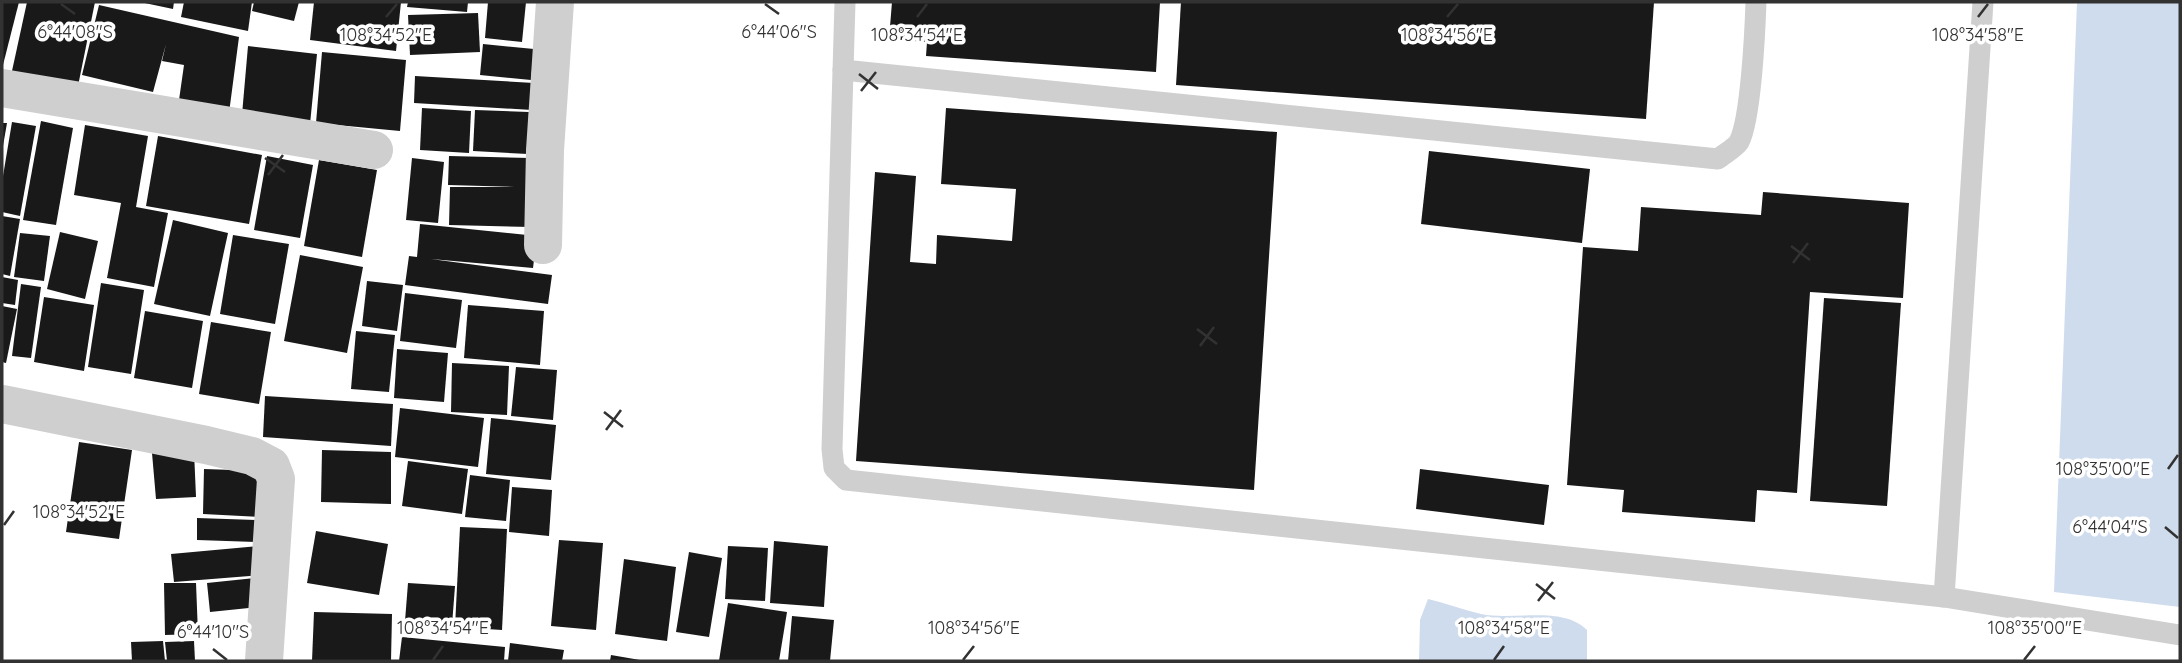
<svg xmlns="http://www.w3.org/2000/svg" width="2182" height="663" viewBox="0 0 2182 663" font-family="Quicksand,sans-serif">
<rect width="100%" height="100%" fill="#fff"/>
<g fill="#cfdced">
<polygon points="2077,2 2180,2 2180,607 2054,592"/>
<path d="M1428 599C1446 603 1463 610 1481 614 1513 621 1562 605 1587 630V661H1419L1420 620Z"/>
</g>
<g fill="#191919">
<polygon points="2,2 19,2 3,65 2,64"/>
<polygon points="27,2 95,2 78,86 12,71"/>
<polygon points="140,2 174,2 173,9"/>
<polygon points="184,2 252,2 248,31 181,17"/>
<polygon points="254,2 299,2 294,21 252,11"/>
<polygon points="314,2 401,2 396,51 310,40"/>
<polygon points="408,2 468,2 467,12 407,7"/>
<polygon points="488,2 526,2 522,42 485,38"/>
<polygon points="892,2 1160,2 1156,72 926,56 927,42 889,39"/>
<polygon points="1181,2 1654,2 1646,119 1176,85"/>
<polygon points="99,5 239,37 229,113 178,107 184,65 162,61 166,44 153,92 82,75"/>
<polygon points="478,13 480,52 410,55 408,15"/>
<polygon points="483,44 534,49 531,80 480,75"/>
<polygon points="248,46 317,54 309,134 241,126"/>
<polygon points="322,52 406,60 400,131 316,123"/>
<polygon points="415,76 534,83 532,110 414,103"/>
<polygon points="422,108 471,111 469,153 420,150"/>
<polygon points="946,108 1277,132 1254,490 856,461 875,172 916,176 910,262 936,264 937,235 1012,241 1016,189 941,184"/>
<polygon points="475,110 529,112 528,154 473,151"/>
<polygon points="41,121 73,128 56,225 23,220"/>
<polygon points="12,122 36,126 20,216 2,212 2,182"/>
<polygon points="2,123 7,123 3,146 2,146"/>
<polygon points="85,125 148,136 136,207 168,213 154,287 107,278 121,203 74,195"/>
<polygon points="158,136 262,155 249,224 146,206"/>
<polygon points="1429,151 1590,169 1582,243 1421,224"/>
<polygon points="267,156 313,165 300,238 254,230"/>
<polygon points="449,156 530,158 531,227 449,225 450,187 515,187 448,185"/>
<polygon points="412,158 444,162 438,223 406,220"/>
<polygon points="319,160 377,170 362,257 304,246"/>
<polygon points="1763,192 1909,203 1903,298 1810,292 1797,493 1757,490 1755,522 1622,512 1624,490 1567,485 1583,247 1638,251 1641,207 1761,215"/>
<polygon points="2,216 20,219 10,276 2,274"/>
<polygon points="173,220 228,233 210,316 154,304"/>
<polygon points="420,224 537,236 533,268 431,259 552,275 548,304 405,285 409,256 417,257"/>
<polygon points="60,232 98,241 85,299 47,289"/>
<polygon points="20,233 50,236 44,281 14,277"/>
<polygon points="233,235 289,244 275,324 220,314"/>
<polygon points="300,255 363,267 347,353 284,341"/>
<polygon points="2,277 18,280 15,305 2,303"/>
<polygon points="367,281 403,285 397,331 362,326"/>
<polygon points="101,283 144,290 131,374 88,367"/>
<polygon points="21,284 41,287 31,358 12,356"/>
<polygon points="405,293 462,300 456,348 400,341"/>
<polygon points="44,297 94,305 84,371 34,362"/>
<polygon points="1824,298 1901,303 1887,506 1810,501"/>
<polygon points="468,305 544,311 540,365 464,358"/>
<polygon points="2,306 17,309 6,363 2,362"/>
<polygon points="145,311 203,321 192,388 134,378"/>
<polygon points="211,322 271,332 259,404 199,394"/>
<polygon points="356,331 395,335 389,392 351,389"/>
<polygon points="397,349 448,353 444,402 394,398"/>
<polygon points="452,363 509,366 507,415 451,412"/>
<polygon points="516,367 557,370 553,420 511,416"/>
<polygon points="265,396 393,404 391,446 263,437"/>
<polygon points="400,408 484,418 478,467 395,457"/>
<polygon points="491,418 556,425 551,480 486,474"/>
<polygon points="79,442 132,450 119,539 66,532"/>
<polygon points="322,450 391,452 391,504 321,502"/>
<polygon points="194,451 196,497 156,499 152,453"/>
<polygon points="408,461 468,469 462,514 402,506"/>
<polygon points="204,469 263,471 262,517 203,514"/>
<polygon points="1420,469 1549,485 1544,525 1416,509"/>
<polygon points="470,475 510,480 506,521 465,517"/>
<polygon points="512,487 552,490 549,536 509,532"/>
<polygon points="197,518 258,520 258,542 197,540"/>
<polygon points="460,527 507,529 502,630 455,627"/>
<polygon points="316,531 388,544 379,595 307,583"/>
<polygon points="559,540 603,543 596,630 551,626"/>
<polygon points="774,541 828,546 824,607 770,603"/>
<polygon points="258,546 261,575 174,582 171,554"/>
<polygon points="728,546 768,548 765,601 725,599"/>
<polygon points="689,552 722,558 709,637 676,632"/>
<polygon points="624,559 676,567 667,641 615,634"/>
<polygon points="255,578 258,607 210,612 207,583"/>
<polygon points="164,583 196,583 198,634 165,635"/>
<polygon points="408,583 455,586 452,625 405,621"/>
<polygon points="728,603 787,612 779,661 719,661"/>
<polygon points="314,612 392,614 391,661 312,661"/>
<polygon points="792,616 834,620 830,661 788,661"/>
<polygon points="402,637 505,647 504,661 399,661"/>
<polygon points="163,641 165,661 132,661 131,642"/>
<polygon points="194,641 195,661 167,661 165,642"/>
<polygon points="510,643 564,650 562,661 508,661"/>
<polygon points="611,655 640,660 640,661 610,661"/>
</g>
<g fill="none" stroke-linecap="round" stroke-linejoin="round">
<g stroke="#cfcfcf" stroke-width="21">
<polyline points="845,2 832,449 834,468 846,480 1944,597 2180,635"/>
<path d="M843 70 1718 159C1724 154 1735 148 1739 142 1751 119 1755 31 1756 2"/>
<polyline points="1944,597 1983,2"/>
</g>
<g stroke="#cfcfcf" stroke-width="38">
<polyline points="2,88 374,150"/>
<polyline points="543,245 545,150 555,2"/>
<polyline points="2,404 206,445 252,456 271,466 276,479 264,661"/>
</g>
</g>
<path fill="none" stroke="#323232" stroke-width="2.5" d="M61 4 75 14M765 4 779 14M386 17 397 4M917 17 927 4M1447 17 1458 4M1978 17 1988 4M859 74 878 89M861 91 876 72M265 158 285 172M268 175 283 155M1791 246 1810 260M1793 263 1808 243M1197 329 1217 344M1200 346 1214 327M604 412 623 427M606 430 621 410M2168 469 2178 455M4 525 14 511M2165 527 2178 538M1536 584 1555 599M1538 601 1553 582M213 649 227 660M433 660 443 646M963 660 974 646M1494 660 1504 646M2024 660 2035 646"/>
<g font-size="18" text-anchor="middle" fill="#323232" stroke="#fff" stroke-width="7" stroke-linejoin="round" paint-order="stroke">
<text x="75" y="38">6°44'08"S</text>
<text x="779" y="38">6°44'06"S</text>
<text x="386" y="41">108°34'52"E</text>
<text x="917" y="41">108°34'54"E</text>
<text x="1447" y="41">108°34'56"E</text>
<text x="1978" y="41">108°34'58"E</text>
<text x="2103" y="475">108°35'00"E</text>
<text x="79" y="518">108°34'52"E</text>
<text x="2110" y="533">6°44'04"S</text>
<text x="443" y="634">108°34'54"E</text>
<text x="974" y="634">108°34'56"E</text>
<text x="1504" y="634">108°34'58"E</text>
<text x="2035" y="634">108°35'00"E</text>
<text x="213" y="638">6°44'10"S</text>
</g>
<rect width="2182" height="663" fill="none" stroke="#323232" stroke-width="7"/>
</svg>
